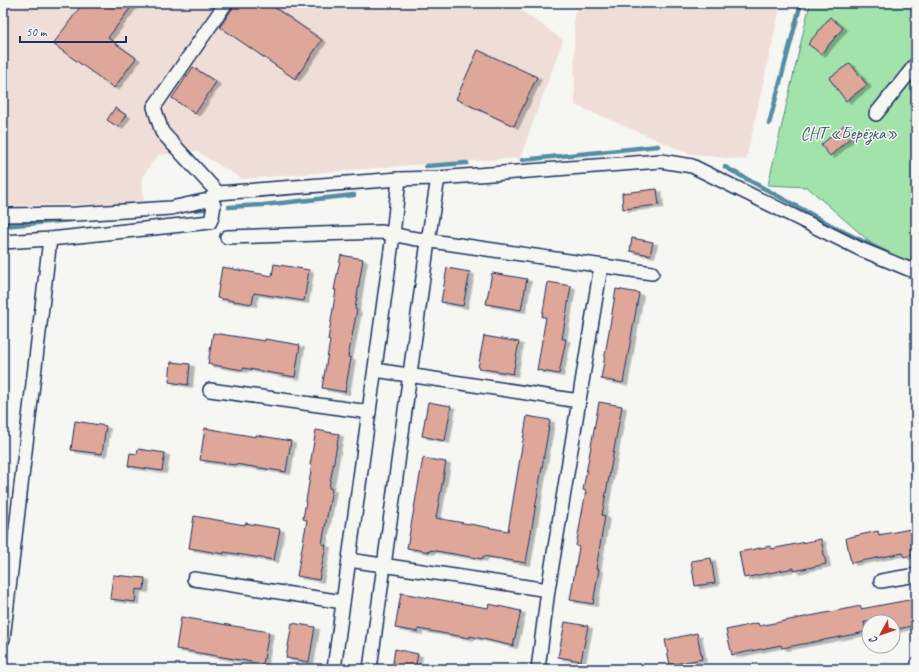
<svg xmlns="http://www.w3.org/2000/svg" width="919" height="672" viewBox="0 0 919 672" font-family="Caveat,sans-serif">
<defs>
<filter id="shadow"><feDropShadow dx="4.5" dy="2.5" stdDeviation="0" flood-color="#0004"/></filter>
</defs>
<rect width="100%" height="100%" fill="#f6f6f2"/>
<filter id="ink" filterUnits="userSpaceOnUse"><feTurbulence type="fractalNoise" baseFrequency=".025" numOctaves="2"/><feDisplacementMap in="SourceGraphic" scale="8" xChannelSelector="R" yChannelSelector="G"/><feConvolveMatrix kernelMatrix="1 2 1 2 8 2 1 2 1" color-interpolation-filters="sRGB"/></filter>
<g filter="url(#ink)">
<g fill="#efded7">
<polygon points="3,3 511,3 563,40 520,158 411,165 242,179 196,151 158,155 142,177 144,203 3,206"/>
<polygon points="582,3 781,3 746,160 690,154 575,105 574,14"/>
</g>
<polygon fill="#a2e3ac" stroke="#5e8985" points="810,3 916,3 916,282 807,187 768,185"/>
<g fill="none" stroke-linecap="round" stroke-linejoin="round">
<g stroke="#548da3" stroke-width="4.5">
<polyline points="769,124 801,3"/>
<polyline points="522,160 658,146"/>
<polyline points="426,166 467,163"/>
<polyline points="725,167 838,229 887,253"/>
<polyline points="229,207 263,205 354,195"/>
<polyline points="190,210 206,209"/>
<polyline points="3,226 71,220"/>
</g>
</g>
<g fill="#dfa799" stroke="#1b2f5e" filter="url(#shadow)">
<polygon points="83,3 134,3 108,38 136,58 114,88 53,44"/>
<polygon points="236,3 268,3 322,40 295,79 220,27"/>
<polygon points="830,17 843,28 821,54 808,44"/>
<polygon points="478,50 537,77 514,126 456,99"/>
<polygon points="850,63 867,85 846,101 829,78"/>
<polygon points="193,67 216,82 195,114 172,98"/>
<polygon points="115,108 126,115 118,127 107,120"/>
<polygon points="844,125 853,135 830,156 821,145"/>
<polygon points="657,189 659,205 623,209 622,193"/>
<polygon points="632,238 653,242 650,255 630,251"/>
<polygon points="341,255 363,259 355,309 357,310 348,357 351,358 345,392 322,388 330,341 328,340 336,290 334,290"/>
<polygon points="274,264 309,270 304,301 254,293 252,304 217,298 222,267 272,276"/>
<polygon points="447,268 470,272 463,306 441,302"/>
<polygon points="492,273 527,279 521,310 486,304"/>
<polygon points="548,282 571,286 562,339 566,339 559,374 537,370 546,317 542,317"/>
<polygon points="616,289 639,293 623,383 601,379"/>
<polygon points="213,333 265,341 265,339 300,345 295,377 243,368 243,370 208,364"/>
<polygon points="484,336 519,342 513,374 478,368"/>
<polygon points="171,362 190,364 188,385 169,382"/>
<polygon points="428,402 451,406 445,441 422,436"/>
<polygon points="599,402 622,406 602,515 605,516 596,569 599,569 593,604 570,600 579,547 576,546 586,491 583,490"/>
<polygon points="527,416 550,420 526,563 483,556 483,559 430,550 430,552 407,548 423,458 446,462 436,518 508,531"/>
<polygon points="75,421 106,426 102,454 71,450"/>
<polygon points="205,428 256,437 256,435 291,441 286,472 235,464 235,465 200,460"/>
<polygon points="316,430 339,434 329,488 332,489 322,544 326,545 319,580 297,576 307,520 303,519 312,465 310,465"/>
<polygon points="138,449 165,453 162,471 128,466 130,453 137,454"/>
<polygon points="194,516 245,525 245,523 280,529 274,560 224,552 224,554 189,548"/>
<polygon points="916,528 916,554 904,557 903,553 851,563 846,538 878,531 879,535"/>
<polygon points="821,539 826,564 794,571 794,568 744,578 739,552 771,546 771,549"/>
<polygon points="711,558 715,583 695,586 691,561"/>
<polygon points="113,575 145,578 144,590 136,589 135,602 110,599"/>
<polygon points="401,593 488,608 489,604 521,611 513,646 470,636 470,638 418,629 418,632 395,628"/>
<polygon points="914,599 916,610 916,625 893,630 893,622 864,622 866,632 782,648 781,645 732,655 726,630 758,623 759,626 861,606 861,609"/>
<polygon points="181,617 269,632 263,664 176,649"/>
<polygon points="565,622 588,626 581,661 558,657"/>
<polygon points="292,623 315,627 309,662 286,658"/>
<polygon points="697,633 702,659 670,665 665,640"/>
<polygon points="395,649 418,654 415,669 392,669"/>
</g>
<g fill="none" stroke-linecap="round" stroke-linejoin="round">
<g stroke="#1b2f5e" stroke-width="16">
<g id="street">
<polyline points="876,114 916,64"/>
<polyline points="218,193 162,132 154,107 226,3"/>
<polyline points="3,215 76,214 171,208 208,200"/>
<polyline points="227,237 382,232 411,238 652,273"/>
<polyline points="3,242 50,239 210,222 212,217 214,205 208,200 218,193 399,179 438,178 661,161 692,166 860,249 911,270 916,266"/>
<polyline points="375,370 579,401"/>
<polyline points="210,390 369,412"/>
<polyline points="349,560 548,590"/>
<polyline points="194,579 343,602"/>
<polyline points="881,581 916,575"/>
<polyline points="3,639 50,239"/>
<polyline points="334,669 393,235 399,179"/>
<polyline points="370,669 428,241 438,178"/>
<polyline points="538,669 548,590 601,266"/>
</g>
</g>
<use href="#street" stroke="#f6f6f2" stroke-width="13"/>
</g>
</g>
<g text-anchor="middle" stroke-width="3" stroke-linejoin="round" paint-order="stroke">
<g font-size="17" fill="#3d5c72" stroke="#f6f6f2">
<text x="849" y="139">СНТ «Берёзка»</text>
</g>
</g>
<rect width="919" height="672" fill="none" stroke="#f6f6f2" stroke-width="16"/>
<rect x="8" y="8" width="903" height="656" fill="none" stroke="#1b2f5e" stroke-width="1.5" filter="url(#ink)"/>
<g transform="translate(881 634) rotate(230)"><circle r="19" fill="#f6f6f2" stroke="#9ea6b7"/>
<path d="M0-3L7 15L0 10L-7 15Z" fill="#c8321e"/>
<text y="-6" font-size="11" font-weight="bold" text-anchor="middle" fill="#1b2f5e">С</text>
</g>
<path d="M20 36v6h106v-6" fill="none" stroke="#1b2f5e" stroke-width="2"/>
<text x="26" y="36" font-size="12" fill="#1b2f5e" stroke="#f6f6f2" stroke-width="3" paint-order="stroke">50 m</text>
</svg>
